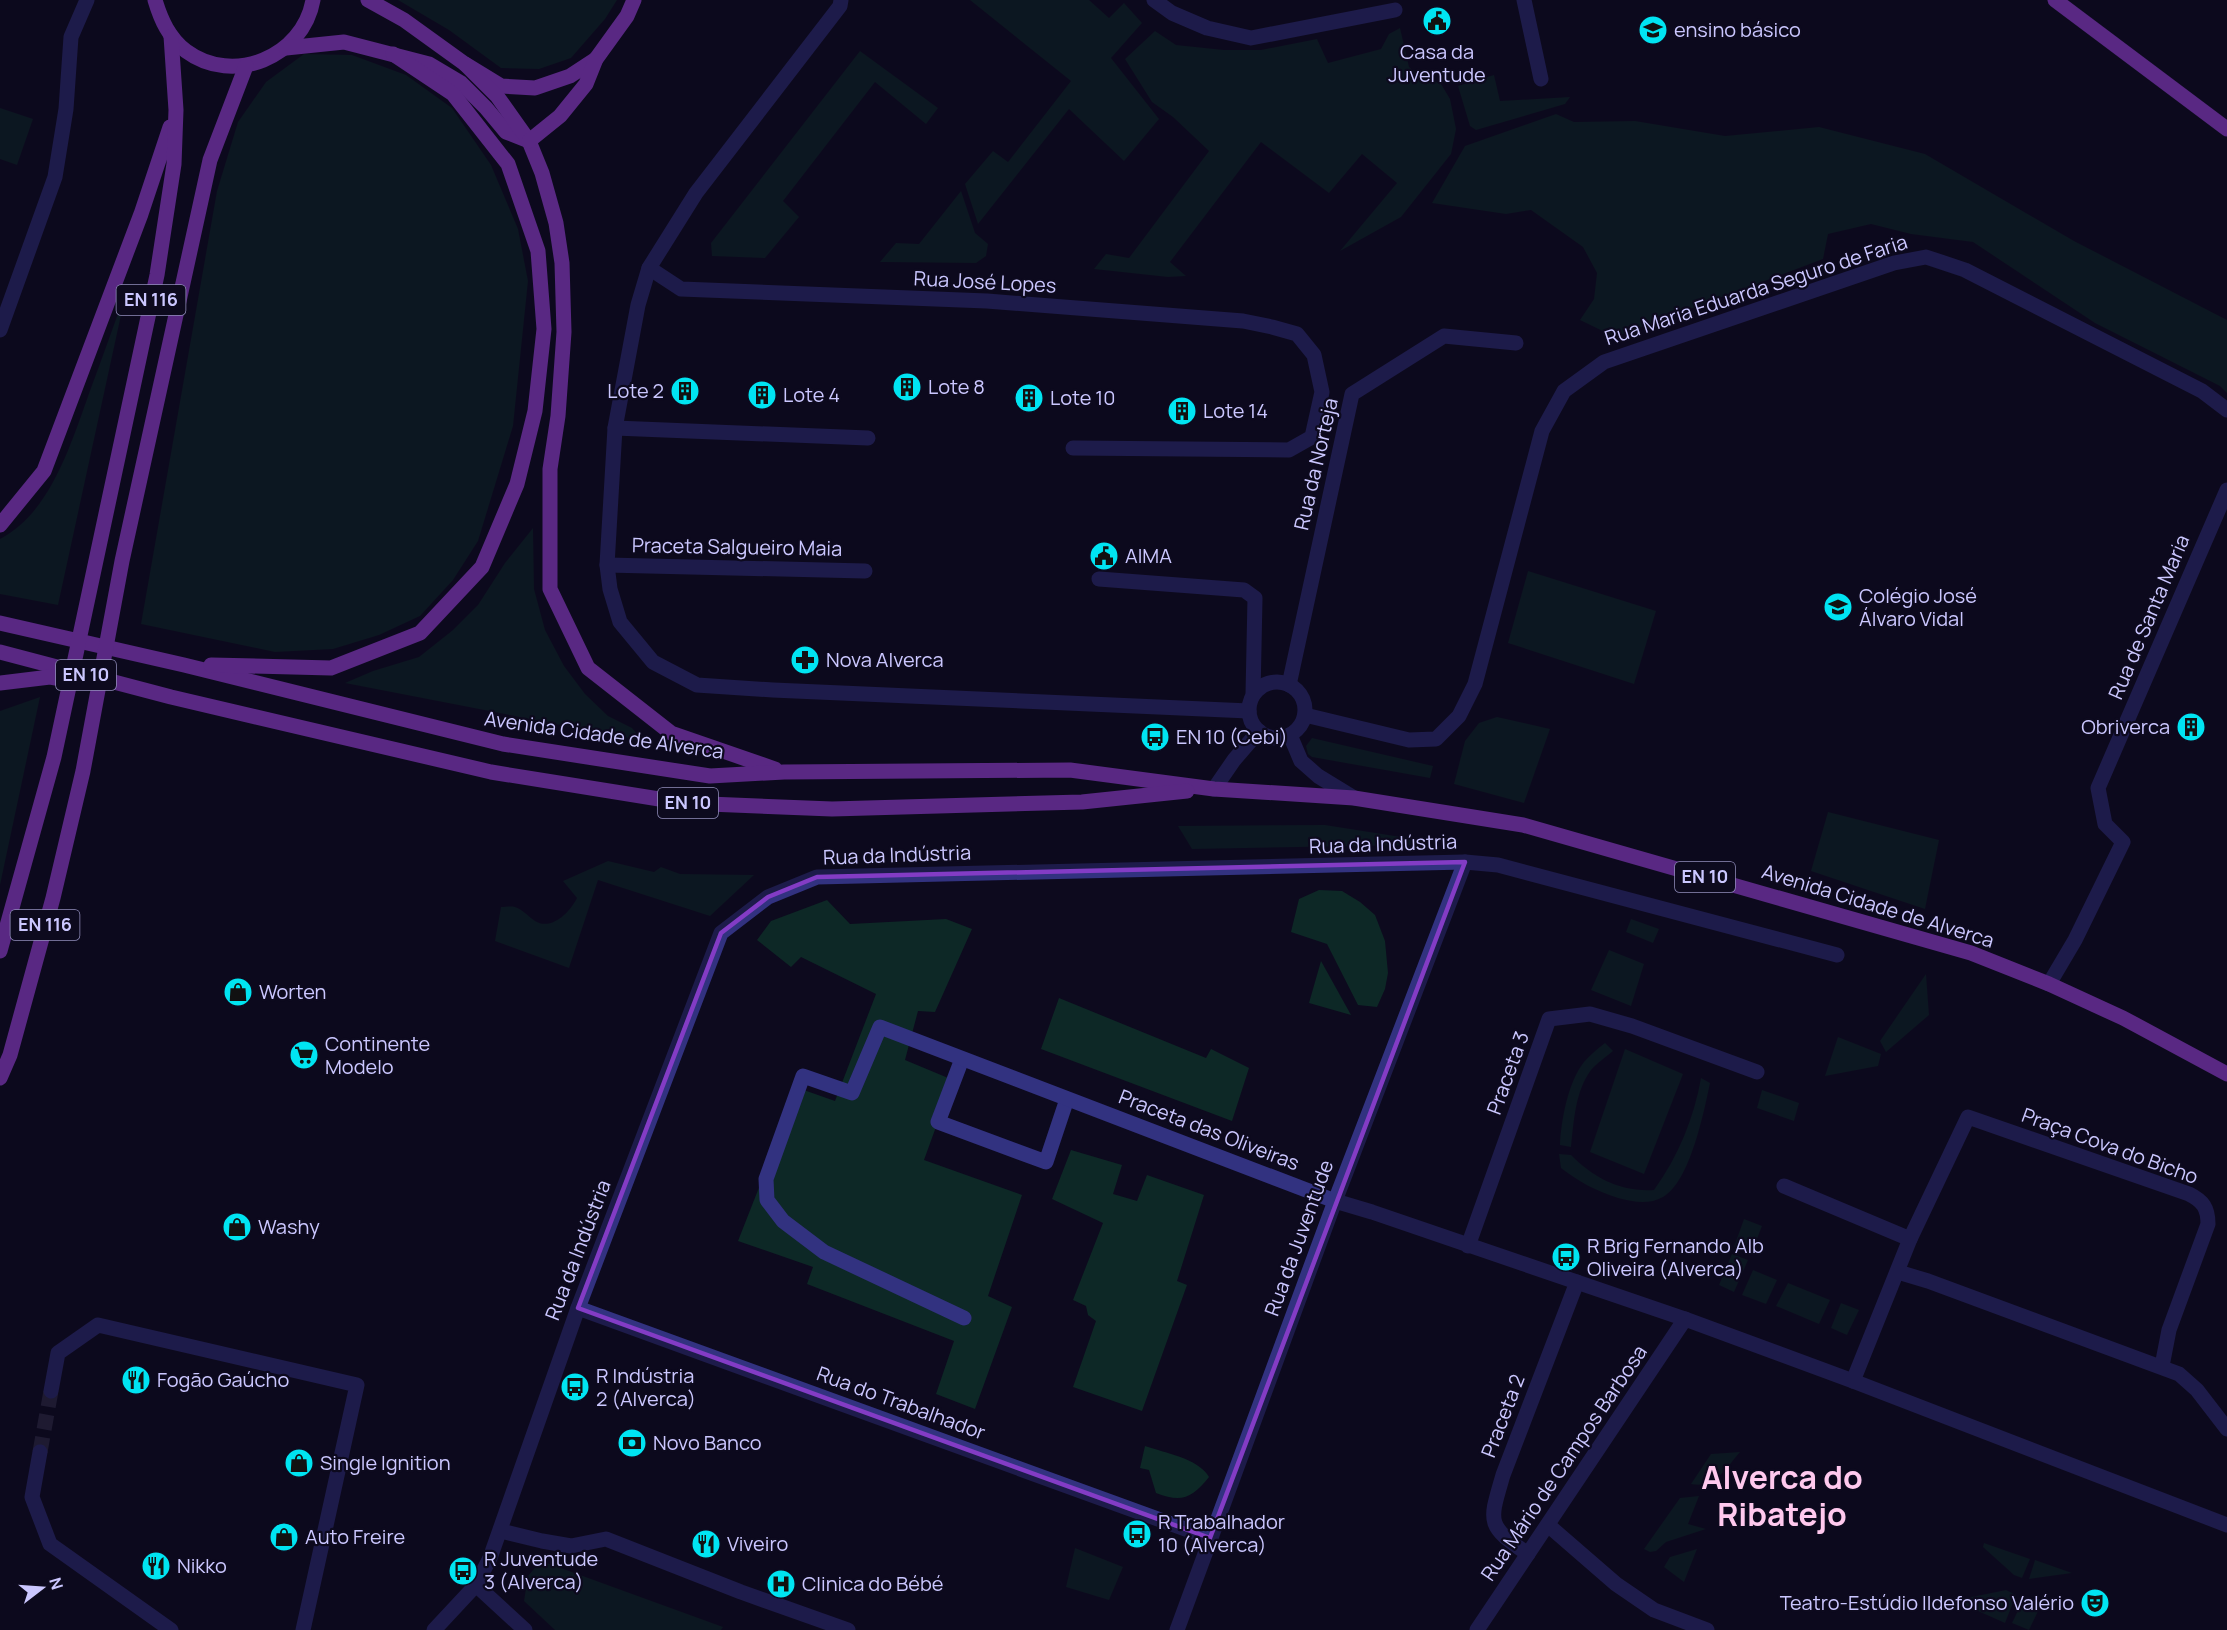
<svg xmlns="http://www.w3.org/2000/svg" width="2227" height="1630" viewBox="0 0 2227 1630" font-family="Manrope,sans-serif">
<rect width="100%" height="100%" fill="#0d0a1e"/>
<g fill="#0d2826">
<polygon points="398,0 617,0 605,19 571,58 539,69 501,68 449,30"/>
<polygon points="970,0 1089,0 1109,18 1124,3 1142,23 1111,58 1159,119 1124,161 1069,109 978,224 965,184 993,151 1008,162 1071,81"/>
<polygon points="1400,28 1409,67 1419,75 1441,84 1450,99 1456,129 1451,154 1401,217 1340,251 1397,183 1362,154 1329,193 1261,142 1170,262 1186,276 1168,277 1094,269 1106,254 1129,258 1209,151 1173,117 1152,102 1125,59 1155,31 1176,45 1224,50 1261,50 1317,39 1328,63 1381,49 1389,34"/>
<polygon points="860,51 938,108 926,124 875,82 783,201 799,217 765,258 712,256 711,243"/>
<polygon points="304,54 352,55 406,75 452,108 491,165 518,229 528,281 513,426 478,541 453,580 420,616 379,635 333,649 275,652 141,624 217,191 238,122 266,82"/>
<polygon points="1494,75 1500,101 1570,97 1565,104 1476,130 1470,126 1458,86"/>
<polygon points="0,108 33,119 17,165 0,159"/>
<polygon points="1556,114 1574,122 1635,121 1725,136 1819,127 1925,154 2074,241 2227,320 2227,393 2220,386 2095,323 1973,242 1911,234 1871,224 1828,234 1823,259 1615,337 1580,320 1594,299 1597,273 1583,247 1531,210 1506,214 1432,203 1465,146"/>
<polygon points="961,191 975,233 988,244 986,256 976,263 880,262 896,243 919,244"/>
<path d="M126 292 58 605 0 594V539C52 512 72 440 91 388 103 356 114 324 126 292Z"/>
<polygon points="533,528 534,589 545,630 564,666 585,694 608,716 632,728 643,741 345,683 373,671 419,657 453,630 478,605 505,563"/>
<polygon points="1528,571 1656,611 1634,684 1508,643"/>
<polygon points="40,697 0,885 0,711"/>
<polygon points="1497,717 1550,729 1524,803 1454,784 1465,741 1479,723"/>
<polygon points="1312,738 1433,766 1430,778 1312,757 1308,754 1306,746"/>
<polygon points="1828,812 1939,840 1925,909 1811,871"/>
<polygon points="1325,825 1420,840 1415,845 1192,849 1178,826"/>
<path d="M608 861 654 872 661 867 680 874 754 875 710 916 598 880 569 968 495 941 501 907C505 907 511 906 515 907 522 909 529 917 535 921 552 931 570 912 577 898L563 881Z"/>
<polygon points="1319,890 1342,891 1360,902 1375,915 1385,941 1388,973 1385,989 1377,1007 1358,1005 1327,944 1291,932 1299,899"/>
<polygon points="827,900 850,924 946,919 972,929 935,1012 918,1011 905,1060 953,1080 924,1160 1022,1195 988,1296 1012,1307 975,1409 936,1394 954,1341 807,1284 813,1267 738,1241 798,1088 835,1101 876,994 801,957 791,967 757,940 771,921"/>
<polygon points="1631,919 1659,929 1653,943 1626,932"/>
<polygon points="1609,950 1644,964 1631,1006 1591,990"/>
<polygon points="1321,961 1351,1015 1309,1003"/>
<polygon points="1926,974 1929,1015 1886,1052 1880,1041"/>
<polygon points="1059,998 1206,1058 1211,1049 1249,1068 1232,1121 1041,1049"/>
<polygon points="1838,1037 1881,1054 1878,1066 1825,1076"/>
<path d="M1605 1043 1613 1051C1606 1057 1597 1063 1591 1070 1575 1092 1574 1121 1571 1147L1560 1145C1561 1121 1568 1082 1584 1062 1590 1055 1597 1049 1605 1043Z"/>
<polygon points="1625,1049 1683,1074 1644,1174 1590,1152"/>
<path d="M1701 1078 1710 1083C1704 1112 1690 1182 1663 1197 1649 1205 1633 1202 1618 1198 1596 1191 1579 1182 1561 1168L1559 1154 1571 1155C1594 1178 1620 1192 1654 1190 1678 1157 1694 1118 1701 1078Z"/>
<polygon points="1762,1090 1799,1103 1794,1121 1757,1108"/>
<polygon points="1071,1150 1122,1165 1113,1194 1137,1201 1147,1175 1204,1195 1177,1281 1187,1285 1142,1411 1073,1387 1096,1321 1088,1315 1086,1306 1073,1300 1103,1223 1052,1199"/>
<polygon points="1744,1219 1762,1226 1751,1254 1734,1247"/>
<polygon points="1732,1254 1748,1260 1734,1292 1719,1285"/>
<polygon points="1753,1270 1777,1280 1766,1304 1742,1295"/>
<polygon points="1788,1283 1830,1300 1819,1324 1776,1306"/>
<polygon points="1841,1303 1859,1310 1847,1335 1831,1328"/>
<path d="M1145 1446C1165 1453 1198 1458 1209 1477 1192 1498 1182 1503 1156 1493L1149 1470 1140 1468Z"/>
<path d="M1740 1452C1726 1468 1715 1489 1691 1484L1711 1454Z"/>
<polygon points="1699,1496 1688,1524 1706,1529 1666,1542 1656,1551 1650,1552 1644,1549 1680,1498"/>
<polygon points="1984,1543 2030,1559 2022,1578 2014,1575 1983,1547"/>
<polygon points="1075,1548 1123,1567 1109,1600 1066,1587"/>
<polygon points="1697,1549 1684,1582 1664,1567 1670,1557"/>
<polygon points="2035,1560 2072,1573 2029,1579"/>
<polygon points="540,1562 547,1563 723,1627 721,1630 555,1630 524,1601 528,1576"/>
<polygon points="2006,1590 2016,1595 2005,1623 1960,1603 1962,1599"/>
<polygon points="2025,1596 2041,1605 2029,1630 2012,1623"/>
</g>
<g fill="none" stroke-linecap="round" stroke-linejoin="round">
<polyline stroke="#33304b" stroke-width="15" stroke-dasharray="15 8" stroke-linecap="butt" points="40,1452 51,1391"/>
<g stroke="#323280" stroke-width="15">
<polyline points="841,0 840,6 696,193 649,268 638,305 615,428 607,565 610,589 620,622 653,662 697,685 773,690 1249,711"/>
<polyline points="1154,0 1172,13 1207,28 1251,38 1395,10"/>
<polyline points="1524,0 1541,79"/>
<polyline points="649,268 681,289 987,301 1243,321 1272,327 1297,334 1314,355 1322,392 1312,437 1289,450 1073,448"/>
<polyline points="0,330 55,177 66,109 71,37 87,0"/>
<polyline points="615,428 868,438"/>
<polyline points="607,565 865,571"/>
<polyline points="1099,579 1244,590 1255,598 1253,695"/>
<circle cx="1277" cy="710" r="28"/>
<polyline points="1289,685 1352,394 1444,336 1516,343"/>
<polyline points="1305,715 1409,740 1436,739 1459,716 1475,684 1542,431 1564,391 1604,362 1894,263 1926,257 1965,270 2202,391 2227,410"/>
<polyline points="1290,735 1301,761 1318,776 1354,798"/>
<polyline points="1214,789 1234,760 1259,731"/>
<polyline points="2049,984 2075,940 2123,842 2105,824 2098,788 2227,490"/>
<polyline points="962,1059 938,1122 1046,1162 1067,1099"/>
<polyline points="1784,1186 1910,1239"/>
<polyline points="1468,1246 1549,1019 1590,1014 1632,1026 1757,1072"/>
<polyline points="1898,1272 1928,1281 2179,1374 2197,1390 2227,1429"/>
<polyline points="578,1308 1210,1538"/>
<polyline points="964,1318 824,1252 783,1221 767,1200 766,1179 803,1076 852,1093 880,1027 1335,1201 1372,1212 1685,1319 1853,1381 2227,1525"/>
<path d="M1853 1381 1910 1239 1968 1117 2189 1194C2203 1201 2208 1208 2208 1224L2169 1330 2162 1366"/>
<polyline points="51,1391 58,1353 98,1325 357,1385 303,1630"/>
<polyline points="40,1452 32,1497 50,1544 171,1630"/>
<polyline points="1548,1525 1616,1584 1654,1610 1707,1630"/>
<polyline points="501,1531 542,1541 571,1546 606,1539 741,1592 848,1630"/>
<path d="M1528 1554C1486 1525 1489 1523 1503 1475L1577 1282"/>
<polyline points="476,1585 525,1630"/>
<polyline points="434,1630 476,1585 490,1558 578,1308 721,933 768,897 817,877 1465,862 1498,865 1837,955"/>
<polyline points="1177,1630 1335,1201 1465,862"/>
<polyline points="1477,1630 1685,1319"/>
</g>
<g stroke="#b54eff" stroke-width="15">
<path d="M155 0C161 20 169 38 186 51 233 86 303 57 313 0"/>
<polyline points="368,0 404,20 465,64 501,86 535,88 570,76 596,59"/>
<polyline points="2055,0 2227,129"/>
<polyline points="286,48 344,42 429,64 461,83 486,108 506,132 529,141"/>
<polyline points="465,64 497,96 529,141 542,173 556,223 562,263 564,332 558,416 550,469 550,589 588,668 671,733 775,769"/>
<polyline points="529,141 560,116 586,84 596,59 627,16 634,0"/>
<polyline points="0,525 44,471 141,214 170,127"/>
<polyline points="0,623 184,665 503,744 710,776 784,772 1070,770 1214,789 1354,798 1523,825 1971,953 2049,984 2123,1018 2227,1074"/>
<polyline points="0,652 171,697 491,772 684,803 832,809 1082,802 1187,791"/>
<polyline points="211,665 331,668 420,633 482,567 517,484 535,411 544,329 538,251 508,164 453,94 393,54"/>
<polyline points="0,683 50,677 80,682"/>
<polyline points="0,951 54,757 157,275 174,164 176,110 171,36"/>
<polyline points="0,1078 10,1055 53,898 83,771 122,561 210,160 246,66"/>
</g>
</g>
<path d="M0 0H2227V1630H0ZM1465 862 1210 1538 578 1308 721 933 768 897 817 877Z" fill="#0d0a1e" fill-opacity=".55" fill-rule="evenodd"/>
<path fill="none" stroke="#833cc5" stroke-width="4.5" stroke-linejoin="round" d="M1465 862 1210 1538 578 1308 721 933 768 897 817 877Z"/>
<defs>
<g id="civic-disc" transform="scale(1.5)"><circle r="9.5" fill="#00e4f2" stroke="#0d0a1e"/><path d="M-.6-6.5H3V-4.5H.6V-3L4-1V1h2V6H-6V1h2V-1L-.6-3ZM-1.2 2.5V6h2.4V2.5Z" fill="#111"/></g>
<g id="school-disc" transform="scale(1.5)"><circle r="9.5" fill="#00e4f2" stroke="#0d0a1e"/><path d="M0-5L7-2L0 1L-7-2ZM-4 1L0 2.5L4 1V4Q0 6-4 4Z" fill="#111"/></g>
<g id="building-disc" transform="scale(1.5)"><circle r="9.5" fill="#00e4f2" stroke="#0d0a1e"/><path d="M-4-6H4V6H1V3H-1V6H-4ZM-2.5-4.3h1.7v1.8h-1.7ZM.8-4.3h1.7v1.8H.8ZM-2.5-1h1.7V.8h-1.7ZM.8-1h1.7V.8H.8Z" fill="#111"/></g>
<g id="pharmacy-disc" transform="scale(1.5)"><circle r="9.5" fill="#00e4f2" stroke="#0d0a1e"/><path d="M-2-6h4v4h4v4h-4v4h-4v-4h-4v-4h4Z" fill="#111"/></g>
<g id="bus-disc" transform="scale(1.5)"><circle r="9.5" fill="#00e4f2" stroke="#0d0a1e"/><path d="M-5-6H5V4H4V6H2V4H-2V6H-4V4H-5ZM-3.5-4V0h7V-4ZM-3.5 1.2v1.5H-2V1.2ZM2 1.2v1.5H3.5V1.2Z" fill="#111"/></g>
<g id="shop-disc" transform="scale(1.5)"><circle r="9.5" fill="#00e4f2" stroke="#0d0a1e"/><path d="M-5-2.5h2.3a2.7 3.5 0 0 1 5.4 0H5L5.5 6h-11ZM-1.5-2.5h3a1.5 2.3 0 0 0-3 0Z" fill="#111"/></g>
<g id="supermarket-disc" transform="scale(1.5)"><circle r="9.5" fill="#00e4f2" stroke="#0d0a1e"/><path d="M-6-5.5h2.5l.6 2H6L4.5 2H-2.5L-4.4-4H-6ZM-1.5 3.2a1.3 1.3 0 1 0 .1 0ZM3 3.2a1.3 1.3 0 1 0 .1 0Z" fill="#111"/></g>
<g id="restaurant-disc" transform="scale(1.5)"><circle r="9.5" fill="#00e4f2" stroke="#0d0a1e"/><path d="M-5-6h1v4h1v-4h1v4h1v-4h1v5L-1.5 .5V6h-2V.5L-5-1ZM5-6V6H3V1.5H1.5Q1.5-4 5-6Z" fill="#111"/></g>
<g id="bank-disc" transform="scale(1.5)"><circle r="9.5" fill="#00e4f2" stroke="#0d0a1e"/><path d="M-6-4H6V4H-6ZM0-2.3a2.3 2.3 0 1 0 0 4.6a2.3 2.3 0 1 0 0-4.6Z" fill="#111"/></g>
<g id="hospital-disc" transform="scale(1.5)"><circle r="9.5" fill="#00e4f2" stroke="#0d0a1e"/><path d="M-5-5h3v3.5h4V-5h3V5h-3V1.5h-4V5h-3Z" fill="#111"/></g>
<g id="theatre-disc" transform="scale(1.5)"><circle r="9.5" fill="#00e4f2" stroke="#0d0a1e"/><path d="M-5-5.5Q0-4 5-5.5V0Q5 5 0 6Q-5 5-5 0ZM-3.3-2.5H-1v1.5H-3.3ZM1-2.5H3.3v1.5H1ZM-2.8 1Q0 5.5 2.8 1Z" fill="#111"/></g>
</defs>
<g fill-rule="evenodd">
<use href="#civic-disc" x="1437" y="21"/>
<use href="#school-disc" x="1653" y="30"/>
<use href="#building-disc" x="907" y="387"/>
<use href="#building-disc" x="685" y="391"/>
<use href="#building-disc" x="762" y="395"/>
<use href="#building-disc" x="1029" y="398"/>
<use href="#building-disc" x="1182" y="411"/>
<use href="#civic-disc" x="1104" y="556"/>
<use href="#school-disc" x="1838" y="607"/>
<use href="#pharmacy-disc" x="805" y="660"/>
<use href="#building-disc" x="2191" y="727"/>
<use href="#bus-disc" x="1155" y="737"/>
<use href="#shop-disc" x="238" y="992"/>
<use href="#supermarket-disc" x="304" y="1055"/>
<use href="#shop-disc" x="237" y="1227"/>
<use href="#bus-disc" x="1566" y="1257"/>
<use href="#restaurant-disc" x="136" y="1380"/>
<use href="#bus-disc" x="575" y="1387"/>
<use href="#bank-disc" x="632" y="1443"/>
<use href="#shop-disc" x="299" y="1463"/>
<use href="#bus-disc" x="1137" y="1534"/>
<use href="#shop-disc" x="284" y="1537"/>
<use href="#restaurant-disc" x="706" y="1544"/>
<use href="#restaurant-disc" x="156" y="1566"/>
<use href="#bus-disc" x="463" y="1571"/>
<use href="#hospital-disc" x="781" y="1584"/>
<use href="#theatre-disc" x="2095" y="1603"/>
</g>
<g text-anchor="middle" stroke-width="4.5" stroke-linejoin="round" paint-order="stroke">
<g fill="#0d0a1e" stroke="#928ebc" stroke-width="1.5">
<rect x="116.5" y="285" width="69" height="30" rx="4.5"/>
<rect x="56" y="660" width="60" height="30" rx="4.5"/>
<rect x="658" y="788" width="60" height="30" rx="4.5"/>
<rect x="1675" y="862" width="60" height="30" rx="4.5"/>
<rect x="10.5" y="910" width="69" height="30" rx="4.5"/>
</g>
<g font-size="18" font-weight="bold" fill="#cbc7ff">
<text x="151" y="306">EN 116</text>
<text x="86" y="681">EN 10</text>
<text x="688" y="809">EN 10</text>
<text x="1705" y="883">EN 10</text>
<text x="45" y="931">EN 116</text>
</g>
<g font-size="20" fill="#cbc7ff" stroke="#0d0a1e" text-anchor="start">
<text x="1674" y="37">ensino básico</text>
<text x="1437" y="59" text-anchor="middle">Casa da<tspan x="1437" dy="23">Juventude</tspan></text>
<text x="928" y="394">Lote 8</text>
<text x="664" y="398" text-anchor="end">Lote 2</text>
<text x="783" y="402">Lote 4</text>
<text x="1050" y="405">Lote 10</text>
<text x="1203" y="418">Lote 14</text>
<text x="1125" y="563">AIMA</text>
<text x="1859" y="603">Colégio José<tspan x="1859" dy="23">Álvaro Vidal</tspan></text>
<text x="826" y="667">Nova Alverca</text>
<text x="2170" y="734" text-anchor="end">Obriverca</text>
<text x="1176" y="744">EN 10 (Cebi)</text>
<text x="259" y="999">Worten</text>
<text x="325" y="1051">Continente<tspan x="325" dy="23">Modelo</tspan></text>
<text x="258" y="1234">Washy</text>
<text x="1587" y="1253">R Brig Fernando Alb<tspan x="1587" dy="23">Oliveira (Alverca)</tspan></text>
<text x="596" y="1383">R Indústria<tspan x="596" dy="23">2 (Alverca)</tspan></text>
<text x="157" y="1387">Fogão Gaúcho</text>
<text x="653" y="1450">Novo Banco</text>
<text x="320" y="1470">Single Ignition</text>
<text x="1158" y="1529">R Trabalhador<tspan x="1158" dy="23">10 (Alverca)</tspan></text>
<text x="305" y="1544">Auto Freire</text>
<text x="727" y="1551">Viveiro</text>
<text x="484" y="1566">R Juventude<tspan x="484" dy="23">3 (Alverca)</tspan></text>
<text x="177" y="1573">Nikko</text>
<text x="802" y="1591">Clinica do Bébé</text>
<text x="2074" y="1610" text-anchor="end">Teatro-Estúdio Ildefonso Valério</text>
</g>
<g font-size="20" fill="#cbc7ff" stroke="#0d0a1e">
<text transform="translate(985 282) rotate(3)" y="7">Rua José Lopes</text>
<text transform="translate(1756 290) rotate(-18)" y="7">Rua Maria Eduarda Seguro de Faria</text>
<text transform="translate(1316 464) rotate(-77)" y="7">Rua da Norteja</text>
<text transform="translate(737 547) rotate(1)" y="7">Praceta Salgueiro Maia</text>
<text transform="translate(2149 617) rotate(-67)" y="7">Rua de Santa Maria</text>
<text transform="translate(604 735) rotate(8)" y="7">Avenida Cidade de Alverca</text>
<text transform="translate(1383 844) rotate(-2)" y="7">Rua da Indústria</text>
<text transform="translate(897 855) rotate(-2)" y="7">Rua da Indústria</text>
<text transform="translate(1878 906) rotate(17)" y="7">Avenida Cidade de Alverca</text>
<text transform="translate(1508 1073) rotate(-70)" y="7">Praceta 3</text>
<text transform="translate(1209 1130) rotate(21)" y="7">Praceta das Oliveiras</text>
<text transform="translate(2110 1146) rotate(20)" y="7">Praça Cova do Bicho</text>
<text transform="translate(1299 1238) rotate(-70)" y="7">Rua da Juventude</text>
<text transform="translate(578 1250) rotate(-69)" y="7">Rua da Indústria</text>
<text transform="translate(901 1403) rotate(20)" y="7">Rua do Trabalhador</text>
<text transform="translate(1503 1416) rotate(-69)" y="7">Praceta 2</text>
<text transform="translate(1564 1463) rotate(-56)" y="7">Rua Mário de Campos Barbosa</text>
</g>
<g font-size="32" font-weight="bold" fill="#ffc9ee" stroke="#0d0a1e">
<text x="1782" y="1489">Alverca do<tspan x="1782" dy="37">Ribatejo</tspan></text>
</g>
</g>
<g transform="translate(42 1588) rotate(73)" stroke="#0d0a1e" stroke-width="4.5" paint-order="stroke">
<path d="M0-4.5L10 22L0 15L-10 22Z" fill="#cbc7ff"/>
<text y="-9" font-size="16" font-weight="bold" text-anchor="middle" fill="#cbc7ff">N</text>
</g>
</svg>
